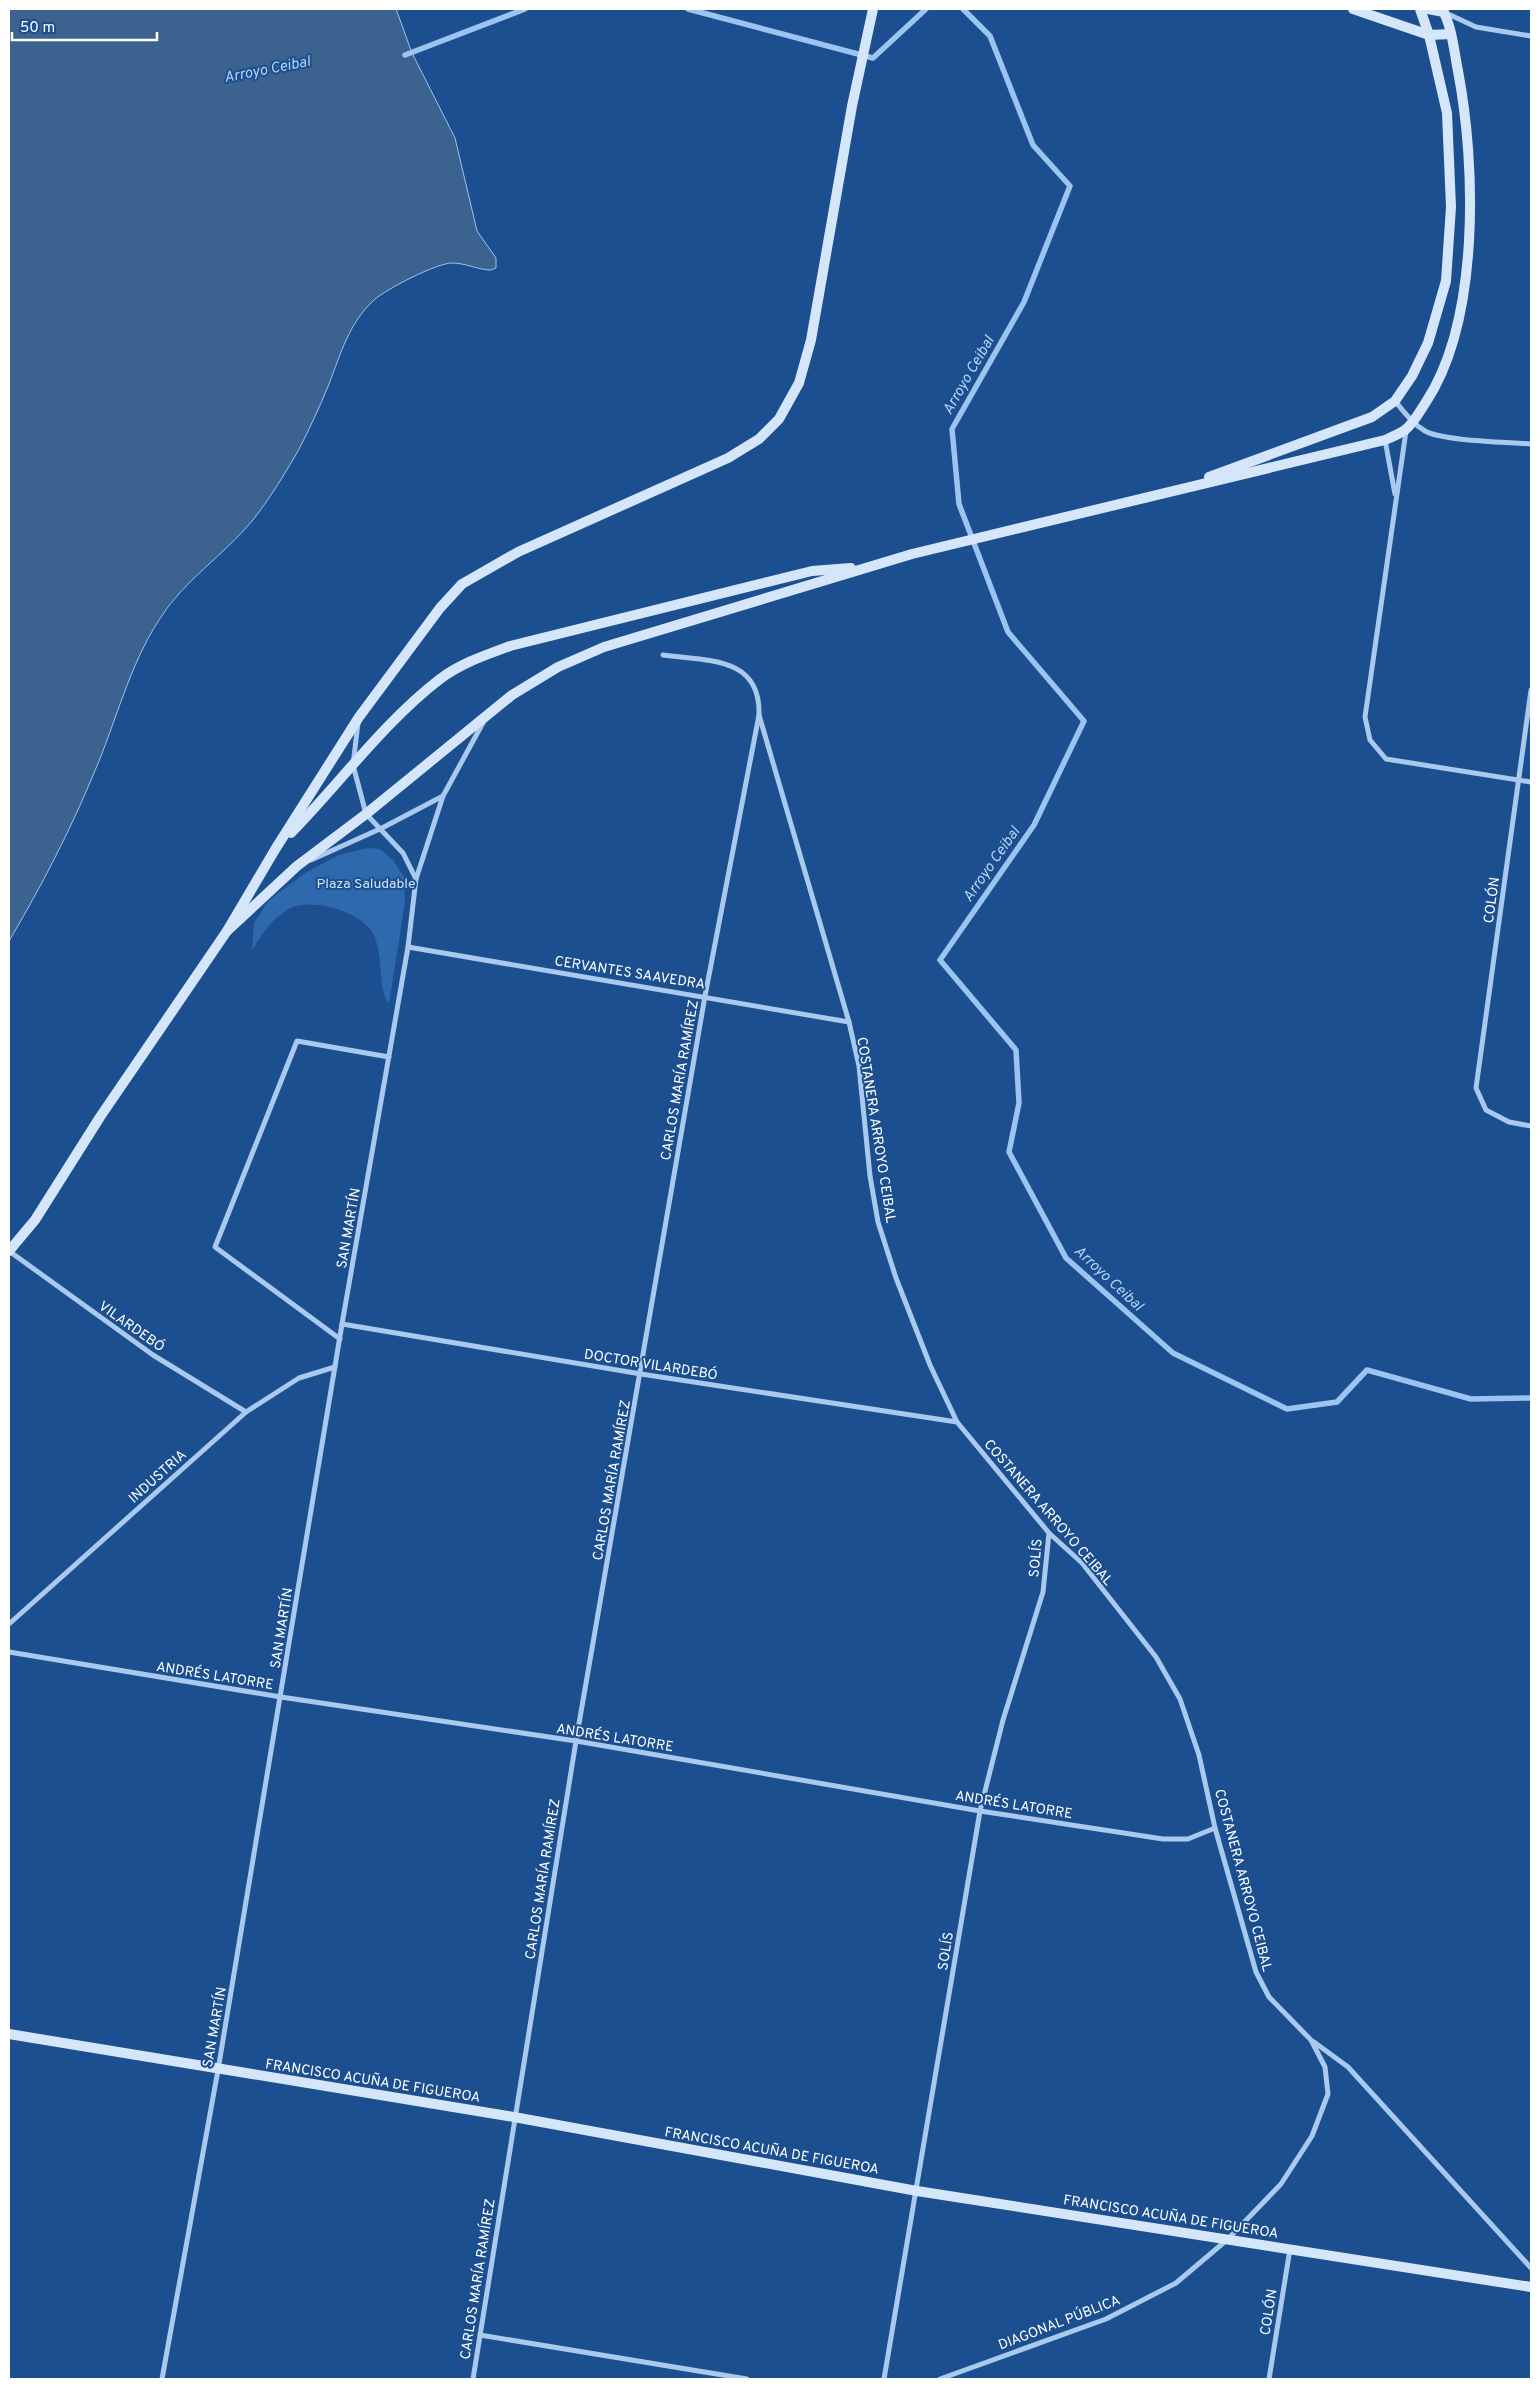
<svg xmlns="http://www.w3.org/2000/svg" width="1540" height="2388" viewBox="0 0 1540 2388" font-family="Overpass,sans-serif">
<rect width="100%" height="100%" fill="#1b4f8f"/>
<path fill="#2e69ad" d="M368 848 380 849 393 860 404 877 405 902 389 1004C376 984 385 956 373 934 361 911 309 896 287 910 271 920 262 934 252 950L254 923 268 901 305 873 339 855Z"/>
<path fill="#3c6290" stroke="#9cc4f0" d="M9 9H396L412 53 455 138 477 231 496 258V268L491 270C478 270 466 263 452 263 437 263 386 289 374 300 349 323 341 353 329 384 320 406 309 430 298 451 284 475 269 500 252 521 223 556 183 581 159 620 129 666 116 722 94 773 70 831 41 887 9 941Z"/>
<g fill="none" stroke-linecap="round" stroke-linejoin="round">
<g stroke="#9cc4f0" stroke-width="5.5">
<polyline points="688,9 873,58 926,9"/>
<polyline points="963,9 990,36 1033,145 1070,186 1024,302 952,429 959,504 1008,632 1084,721 1034,825 940,960 1016,1050 1019,1103 1009,1152 1066,1258 1173,1353 1287,1409 1337,1402 1367,1370 1471,1399 1531,1398"/>
<polyline points="405,55 525,9"/>
</g>
<g stroke="#a9c9ee" stroke-width="5">
<polyline points="1446,13 1476,27 1531,36"/>
<path d="M1395 401C1404 412 1412 423 1425 431 1442 441 1508 442 1531 444"/>
<polyline points="1406,431 1365,717 1370,740 1386,759 1531,782"/>
<polyline points="1385,440 1395,494"/>
<polyline points="1531,690 1476,1088 1486,1110 1509,1122 1531,1126"/>
<polyline points="759,715 849,1022 859,1066 870,1176 878,1222 896,1278 930,1365 957,1422 1049,1533 1082,1563 1156,1657 1180,1699 1199,1755 1215,1828 1256,1972 1269,1997 1311,2040 1325,2067 1328,2094 1312,2136 1281,2184 1228,2239 1176,2283 1106,2319 940,2379"/>
<polyline points="358,723 353,765 366,814 403,853 416,879"/>
<polyline points="311,860 382,828 443,796"/>
<polyline points="408,947 849,1022"/>
<polyline points="9,1251 153,1355 246,1412"/>
<polyline points="342,1324 641,1374 957,1422"/>
<polyline points="340,1339 215,1247 297,1041 389,1057"/>
<polyline points="9,1624 246,1412 299,1378 335,1367"/>
<polyline points="9,1652 281,1697 576,1741 980,1811 1163,1839 1188,1839 1215,1828"/>
<polyline points="1314,2042 1348,2067 1531,2268"/>
<polyline points="480,2335 747,2379"/>
<polyline points="162,2379 218,2070 342,1324 408,947 416,879 443,796 484,721"/>
<path d="M473 2379 576 1741 705 996 759 715C761 656 707 661 663 655"/>
<polyline points="884,2379 980,1811 1003,1720 1043,1592 1049,1533"/>
<polyline points="1269,2379 1290,2249"/>
</g>
<g stroke="#d6e6fa" stroke-width="10">
<polyline points="1353,9 1429,35 1451,34"/>
<polyline points="1428,9 1444,12"/>
<polyline points="1209,477 1372,417 1395,401 1412,376 1428,343 1446,281 1451,207 1447,113 1429,35 1420,9"/>
<path d="M291 833C340 783 384 722 440 679 461 663 486 655 510 646L812 571 851 568"/>
<path d="M227 931 297 866 366 814 512 695 558 667 604 647 912 554 1385 440C1392 437 1399 434 1405 430 1414 423 1420 411 1426 402 1480 320 1476 165 1458 71 1454 51 1452 26 1442 9"/>
<polyline points="9,1251 35,1220 100,1117 227,931 276,848 359,717 440,608 462,584 518,552 728,458 759,439 779,419 799,383 811,340 852,106 873,9"/>
<polyline points="9,2034 514,2117 917,2191 1531,2287"/>
</g>
</g>
<g text-anchor="middle" stroke-width="4" stroke-linejoin="round" paint-order="stroke">
<g font-size="14" fill="#cfe3fa" stroke="#1b4f8f">
<text x="366" y="888">Plaza Saludable</text>
</g>
<g font-size="14" fill="#fff" stroke="#1b4f8f">
<text transform="translate(1491 900) rotate(-82)" y="5">COLÓN</text>
<text transform="translate(630 972) rotate(9)" y="5">CERVANTES SAAVEDRA</text>
<text transform="translate(679 1080) rotate(-80)" y="5">CARLOS MARÍA RAMÍREZ</text>
<text transform="translate(877 1130) rotate(81)" y="5">COSTANERA ARROYO CEIBAL</text>
<text transform="translate(348 1228) rotate(-80)" y="5">SAN MARTÍN</text>
<text transform="translate(132 1326) rotate(35)" y="5">VILARDEBÓ</text>
<text transform="translate(651 1364) rotate(9)" y="5">DOCTOR VILARDEBÓ</text>
<text transform="translate(157 1476) rotate(-42)" y="5">INDUSTRIA</text>
<text transform="translate(611 1480) rotate(-80)" y="5">CARLOS MARÍA RAMÍREZ</text>
<text transform="translate(1049 1512) rotate(49)" y="5">COSTANERA ARROYO CEIBAL</text>
<text transform="translate(1035 1558) rotate(-85)" y="5">SOLÍS</text>
<text transform="translate(281 1628) rotate(-81)" y="5">SAN MARTÍN</text>
<text transform="translate(215 1675) rotate(9)" y="5">ANDRÉS LATORRE</text>
<text transform="translate(615 1737) rotate(9)" y="5">ANDRÉS LATORRE</text>
<text transform="translate(1014 1804) rotate(9)" y="5">ANDRÉS LATORRE</text>
<text transform="translate(542 1879) rotate(-81)" y="5">CARLOS MARÍA RAMÍREZ</text>
<text transform="translate(1244 1880) rotate(75)" y="5">COSTANERA ARROYO CEIBAL</text>
<text transform="translate(945 1951) rotate(-81)" y="5">SOLÍS</text>
<text transform="translate(214 2027) rotate(-80)" y="5">SAN MARTÍN</text>
<text transform="translate(373 2080) rotate(9)" y="5">FRANCISCO ACUÑA DE FIGUEROA</text>
<text transform="translate(772 2150) rotate(10)" y="5">FRANCISCO ACUÑA DE FIGUEROA</text>
<text transform="translate(1171 2216) rotate(9)" y="5">FRANCISCO ACUÑA DE FIGUEROA</text>
<text transform="translate(477 2279) rotate(-81)" y="5">CARLOS MARÍA RAMÍREZ</text>
<text transform="translate(1268 2312) rotate(-81)" y="5">COLÓN</text>
<text transform="translate(1059 2322) rotate(-21)" y="5">DIAGONAL PÚBLICA</text>
</g>
<g font-size="15" font-style="italic" fill="#b5d3f5" stroke="#1b4f8f">
<text transform="translate(267 69) rotate(-11)" y="5">Arroyo Ceibal</text>
<text transform="translate(968 375) rotate(-60)" y="5">Arroyo Ceibal</text>
<text transform="translate(991 864) rotate(-55)" y="5">Arroyo Ceibal</text>
<text transform="translate(1109 1278) rotate(43)" y="5">Arroyo Ceibal</text>
</g>
</g>
<rect width="1540" height="2388" fill="none" stroke="#ffffff" stroke-width="20"/>
<path d="M12 32v8h145v-8" fill="none" stroke="#ffffff" stroke-width="2.5"/>
<text x="20" y="32" font-size="15" fill="#ffffff" stroke="#1b4f8f" stroke-width="4" paint-order="stroke">50 m</text>
</svg>
